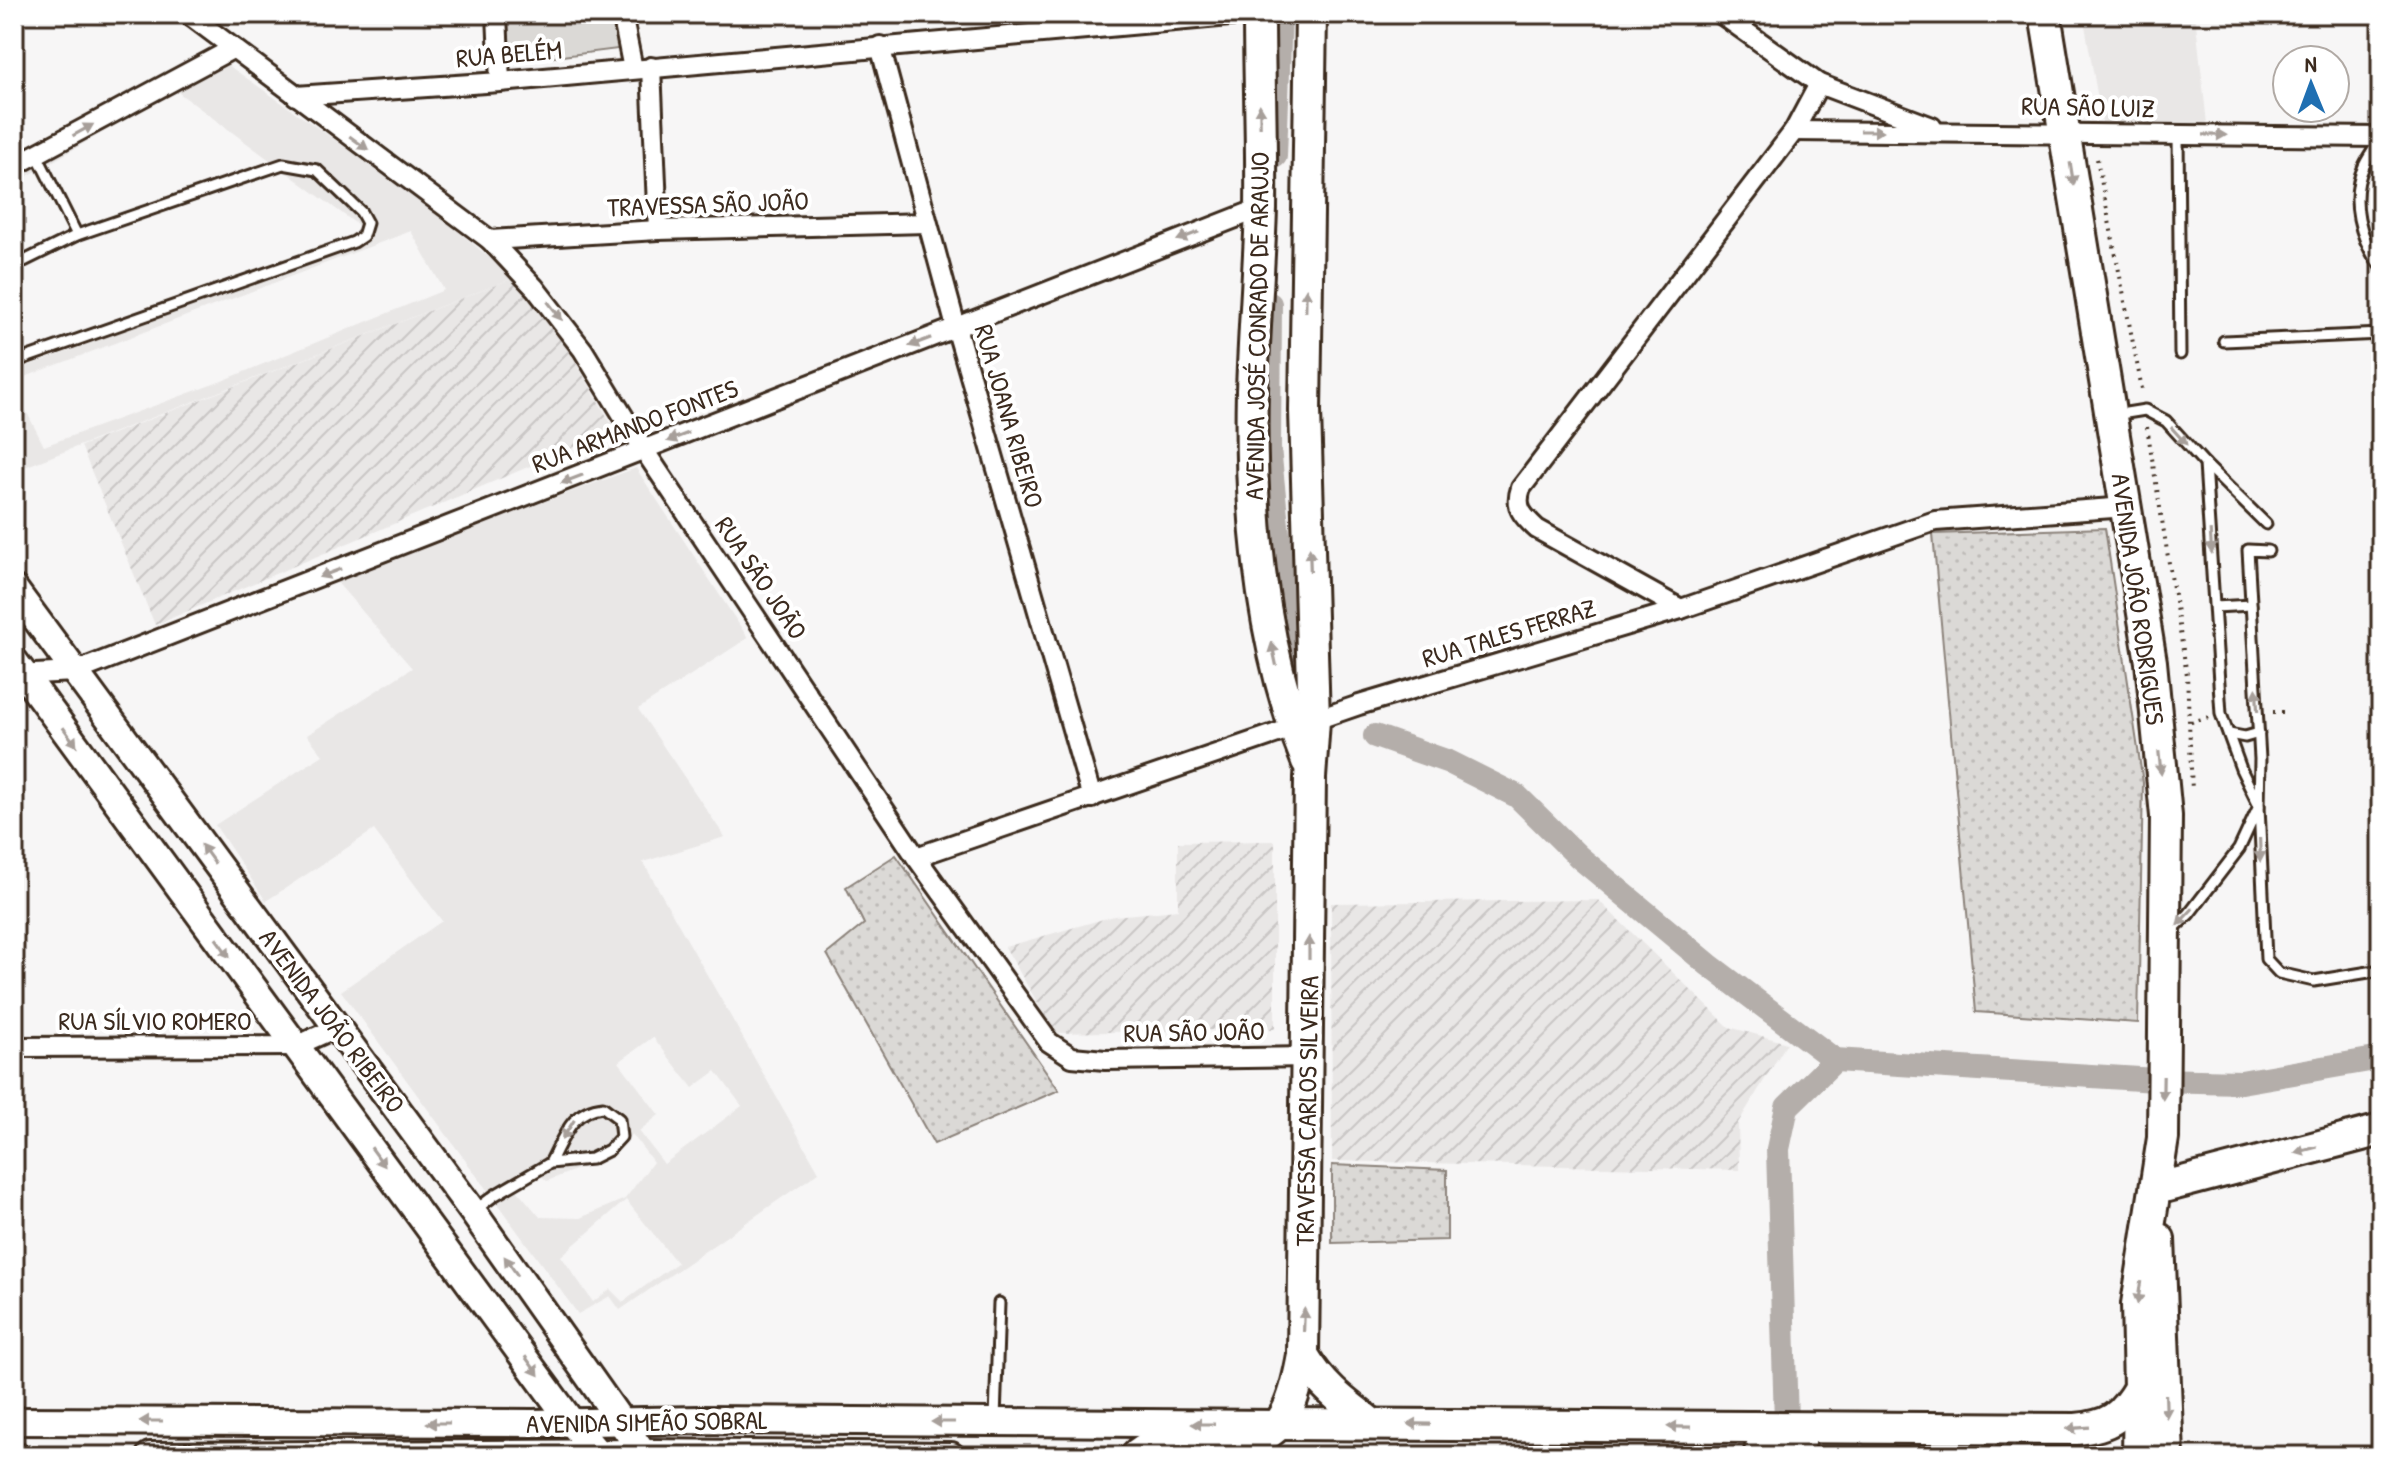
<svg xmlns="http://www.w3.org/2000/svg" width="2395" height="1470" viewBox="0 0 2395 1470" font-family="'Patrick Hand',sans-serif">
<defs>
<pattern id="industrial-furrows" width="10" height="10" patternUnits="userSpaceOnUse" patternTransform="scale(2)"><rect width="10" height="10" fill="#e9e7e6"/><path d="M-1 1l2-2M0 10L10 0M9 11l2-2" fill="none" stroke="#c9c6c5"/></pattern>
<pattern id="grass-dots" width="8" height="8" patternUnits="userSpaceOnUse" patternTransform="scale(2)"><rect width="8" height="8" fill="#dbd9d6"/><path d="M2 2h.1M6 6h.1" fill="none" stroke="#bdbab7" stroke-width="1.8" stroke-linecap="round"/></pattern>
</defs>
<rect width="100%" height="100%" fill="#f7f6f6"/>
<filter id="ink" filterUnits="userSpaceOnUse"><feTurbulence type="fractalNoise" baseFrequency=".0125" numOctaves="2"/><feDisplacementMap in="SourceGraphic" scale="16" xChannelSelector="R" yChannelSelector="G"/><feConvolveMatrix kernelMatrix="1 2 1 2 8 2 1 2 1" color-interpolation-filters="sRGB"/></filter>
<g filter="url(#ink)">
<g fill="#e9e7e6" fill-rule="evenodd">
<polygon points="2083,14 2195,14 2207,124 2102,122"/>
<polygon points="222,61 418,198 514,278 14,471 14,387 44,446 222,381 444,290 411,231 14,381 14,371 181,310 370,234 175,90 14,184 14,177"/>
<path d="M636 468 748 638 638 709 725 837 643 862 819 1172 620 1310 610 1296 578 1314 341 991 442 921 374 830 266 901 215 825 323 755 307 735 412 668 334 579ZM653 1037 693 1088 716 1071 742 1106 664 1164 639 1131 659 1115 619 1062ZM632 1134 653 1162 625 1199 580 1218 540 1217 512 1184 533 1169 547 1181 598 1161ZM626 1200 677 1263 623 1302 610 1289 593 1302 561 1256Z"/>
</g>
<g fill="url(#industrial-furrows)">
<polygon points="514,278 553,323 615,430 155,625 81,446"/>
<polygon points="1275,841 1275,1029 1055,1033 1005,947 1114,916 1178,910 1178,842"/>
<polygon points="1598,900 1729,1027 1787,1043 1738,1123 1739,1170 1332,1161 1331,903"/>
</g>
<g fill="url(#grass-dots)" stroke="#8b827a" stroke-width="2">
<polygon points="2105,528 2143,783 2138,1023 1976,1012 1933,534"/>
<polygon points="896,855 1059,1090 934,1144 827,954 864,924 846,887"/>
<polygon points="1332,1165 1447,1170 1447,1240 1332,1243"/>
</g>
<polygon fill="#dbd9d6" stroke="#8b827a" stroke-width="2" points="503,14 621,14 626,48 507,63"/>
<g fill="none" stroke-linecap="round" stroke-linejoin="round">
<g stroke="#b4aeaa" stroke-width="24">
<polyline points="1275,156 1280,14"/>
<polyline points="1270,304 1269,448 1290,649"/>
<polyline points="1375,736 1449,762 1517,796 1579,857 1709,965 1835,1060 2156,1080 2241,1082 2381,1058"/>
<polyline points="1787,1456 1778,1149 1787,1107 1835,1060"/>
</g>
<g stroke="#3b2a1e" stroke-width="15">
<g id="lane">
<polyline points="2178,135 2180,354"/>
<path d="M2381 139C2375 148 2368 157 2364 166 2349 199 2360 240 2381 267"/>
<polyline points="37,155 77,235"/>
<polyline points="14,266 77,235 283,164 317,170 361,212 367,223 363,236 354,242 14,362"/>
<polyline points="2224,341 2381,334"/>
<polyline points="2114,415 2145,410 2166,421 2205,464 2266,524"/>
<polyline points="2205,464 2221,714 2241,769 2259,806 2266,959 2279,973 2314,981 2381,970"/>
<polyline points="2215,607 2251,605"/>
<polyline points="2229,734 2245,737 2259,733"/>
<polyline points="2172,930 2189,914 2239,849 2259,806 2260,759 2248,550 2268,551"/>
<path d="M474 1211 495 1195 550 1163 591 1159 609 1150 621 1137 619 1119 603 1107C571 1110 564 1137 550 1163"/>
<polyline points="995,1419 999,1303"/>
</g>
</g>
<g stroke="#3b2a1e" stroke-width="24">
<g id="street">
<polyline points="188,14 490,240 535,288 583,350 644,450 916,857 1049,1042 1072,1057 1105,1060 1308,1057"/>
<polyline points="497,14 500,82"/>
<polyline points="622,14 633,69"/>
<polyline points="1721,14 1819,84 1932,127"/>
<polyline points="880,46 956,327 1092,798"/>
<polyline points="651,67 658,230"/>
<polyline points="296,96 500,82 1252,14"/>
<polyline points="1794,131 2381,137"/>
<polyline points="14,166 232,49"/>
<polyline points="490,240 658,230 927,223"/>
<path d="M1681 609 1537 529C1523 516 1514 508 1521 488L1794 131 1819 84"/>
<polyline points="15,675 75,672 1261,208"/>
<polyline points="916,857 1359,705 1681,609 1935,521 2127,507"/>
<polyline points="14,1047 296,1046 336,1028"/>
</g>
</g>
<g stroke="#3b2a1e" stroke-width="32">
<g id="secondary">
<polyline points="14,589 473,1212 645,1456"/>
<polyline points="14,661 572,1423 600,1456"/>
<polyline points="14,1421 532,1423 700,1420 1281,1424"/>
<polyline points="14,1456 17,1456"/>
<polyline points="150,1456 643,1453 951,1456"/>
</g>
</g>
<g stroke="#3b2a1e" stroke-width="36">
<g id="primary">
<path d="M1259 14C1259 79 1262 144 1261 209 1259 269 1254 330 1252 391 1249 515 1260 645 1307 761"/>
<path d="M1311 14 1305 411 1314 721 1310 778 1303 1355C1322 1387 1343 1402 1372 1424"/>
<polyline points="2045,14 2151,662 2166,816 2163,1138 2137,1304 2139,1388 2138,1456"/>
<polyline points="2156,1189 2381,1130"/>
<polyline points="2159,1239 2168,1456"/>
<path d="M1281 1424 2076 1429C2110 1426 2122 1417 2139 1388"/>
<path d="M1136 1456C1146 1444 1161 1445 1176 1444 1262 1443 1286 1450 1303 1355"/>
<path d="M1759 1456 1761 1448C1775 1440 1784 1439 1800 1439"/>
</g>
</g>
<g stroke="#3b2a1e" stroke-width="4" stroke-dasharray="2 6" stroke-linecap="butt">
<polyline points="2097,159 2143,394"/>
<polyline points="2147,427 2187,675 2192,791"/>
<polyline points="2273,712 2283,712"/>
<polyline points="2191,722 2209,717"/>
</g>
<use href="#lane" stroke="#fff" stroke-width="9"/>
<use href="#street" stroke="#fff" stroke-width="18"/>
<use href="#secondary" stroke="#fff" stroke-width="26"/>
<use href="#primary" stroke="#fff" stroke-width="30"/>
</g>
<defs><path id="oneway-solid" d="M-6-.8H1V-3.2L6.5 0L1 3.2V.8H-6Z" transform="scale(2)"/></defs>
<g fill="#a79f9a">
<use href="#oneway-solid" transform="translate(1260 116) rotate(-91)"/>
<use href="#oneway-solid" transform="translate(83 130) rotate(-29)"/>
<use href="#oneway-solid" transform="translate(1872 131)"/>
<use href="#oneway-solid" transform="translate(2215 135) rotate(1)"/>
<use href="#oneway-solid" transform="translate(359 143) rotate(36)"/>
<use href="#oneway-solid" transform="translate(2072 174) rotate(81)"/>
<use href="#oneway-solid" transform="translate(1188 236) rotate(159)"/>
<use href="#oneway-solid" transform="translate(1306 300) rotate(-89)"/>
<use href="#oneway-solid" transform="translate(555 311) rotate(52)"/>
<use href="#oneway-solid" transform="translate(920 342) rotate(159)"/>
<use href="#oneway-solid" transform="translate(2179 436) rotate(48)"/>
<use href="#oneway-solid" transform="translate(678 437) rotate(159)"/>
<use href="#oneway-solid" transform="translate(572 479) rotate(159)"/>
<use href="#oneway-solid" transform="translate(2211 542) rotate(86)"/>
<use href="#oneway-solid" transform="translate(1310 560) rotate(-92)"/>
<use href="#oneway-solid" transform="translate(330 573) rotate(159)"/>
<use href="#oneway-solid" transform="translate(1274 654) rotate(-102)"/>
<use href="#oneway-solid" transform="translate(2257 700) rotate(-93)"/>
<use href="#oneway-solid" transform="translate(70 737) rotate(54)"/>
<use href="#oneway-solid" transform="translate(2160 763) rotate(84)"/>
<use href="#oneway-solid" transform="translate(2260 850) rotate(88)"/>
<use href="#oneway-solid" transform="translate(208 854) rotate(-126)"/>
<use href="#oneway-solid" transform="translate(2185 917) rotate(133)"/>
<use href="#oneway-solid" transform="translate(223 948) rotate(54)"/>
<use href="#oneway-solid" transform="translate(1309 948) rotate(-90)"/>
<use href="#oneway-solid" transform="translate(2163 1088) rotate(91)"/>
<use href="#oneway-solid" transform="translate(568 1130) rotate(122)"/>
<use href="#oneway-solid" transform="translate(2306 1150) rotate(165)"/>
<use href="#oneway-solid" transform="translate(378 1157) rotate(54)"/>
<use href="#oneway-solid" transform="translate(511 1266) rotate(-125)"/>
<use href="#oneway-solid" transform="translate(2139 1293) rotate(98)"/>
<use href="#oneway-solid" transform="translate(1304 1320) rotate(-88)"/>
<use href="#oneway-solid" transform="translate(532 1366) rotate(54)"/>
<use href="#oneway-solid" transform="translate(2166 1406) rotate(88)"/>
<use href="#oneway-solid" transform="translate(151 1421) rotate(180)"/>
<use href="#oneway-solid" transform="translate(943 1422) rotate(-180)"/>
<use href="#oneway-solid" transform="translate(438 1423) rotate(-180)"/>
<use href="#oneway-solid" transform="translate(1203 1424) rotate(-180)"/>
<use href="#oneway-solid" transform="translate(1419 1424) rotate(-179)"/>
<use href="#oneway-solid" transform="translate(1679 1427) rotate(-179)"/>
<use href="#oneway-solid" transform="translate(2078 1428) rotate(176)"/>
</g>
</g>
<g text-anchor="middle" stroke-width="8" stroke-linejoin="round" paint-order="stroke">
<g font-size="26" fill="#3b2a1e" stroke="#fff">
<text transform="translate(509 54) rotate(-5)" y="9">RUA BELÉM</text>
<text transform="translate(2088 107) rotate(1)" y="9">RUA SÃO LUIZ</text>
<text transform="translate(708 204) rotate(-2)" y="9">TRAVESSA SÃO JOÃO</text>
<text transform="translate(1257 326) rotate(-89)" y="9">AVENIDA JOSÉ CONRADO DE ARAUJO</text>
<text transform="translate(1009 416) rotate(74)" y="9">RUA JOANA RIBEIRO</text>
<text transform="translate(635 426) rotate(-21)" y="9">RUA ARMANDO FONTES</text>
<text transform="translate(761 578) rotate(56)" y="9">RUA SÃO JOÃO</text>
<text transform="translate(2138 599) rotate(82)" y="9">AVENIDA JOÃO RODRIGUES</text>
<text transform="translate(1509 633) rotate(-17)" y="9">RUA TALES FERRAZ</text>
<text x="155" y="1030">RUA SÍLVIO ROMERO</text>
<text transform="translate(332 1021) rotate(53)" y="9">AVENIDA JOÃO RIBEIRO</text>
<text transform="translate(1194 1032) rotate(-1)" y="9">RUA SÃO JOÃO</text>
<text transform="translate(1307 1111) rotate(-89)" y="9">TRAVESSA CARLOS SILVEIRA</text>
<text transform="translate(647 1422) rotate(-1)" y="9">AVENIDA SIMEÃO SOBRAL</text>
</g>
</g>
<rect width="2395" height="1470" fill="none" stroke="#fff" stroke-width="48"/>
<rect x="24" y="24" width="2347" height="1422" fill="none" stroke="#3b2a1e" stroke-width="3" filter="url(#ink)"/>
<g transform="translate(2311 84) rotate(359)"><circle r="38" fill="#ffffff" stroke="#b1aaa5" stroke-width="2"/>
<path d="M0-6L14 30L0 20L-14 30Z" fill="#1f6fb2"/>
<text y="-12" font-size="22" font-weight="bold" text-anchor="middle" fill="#3b2a1e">N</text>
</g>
</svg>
